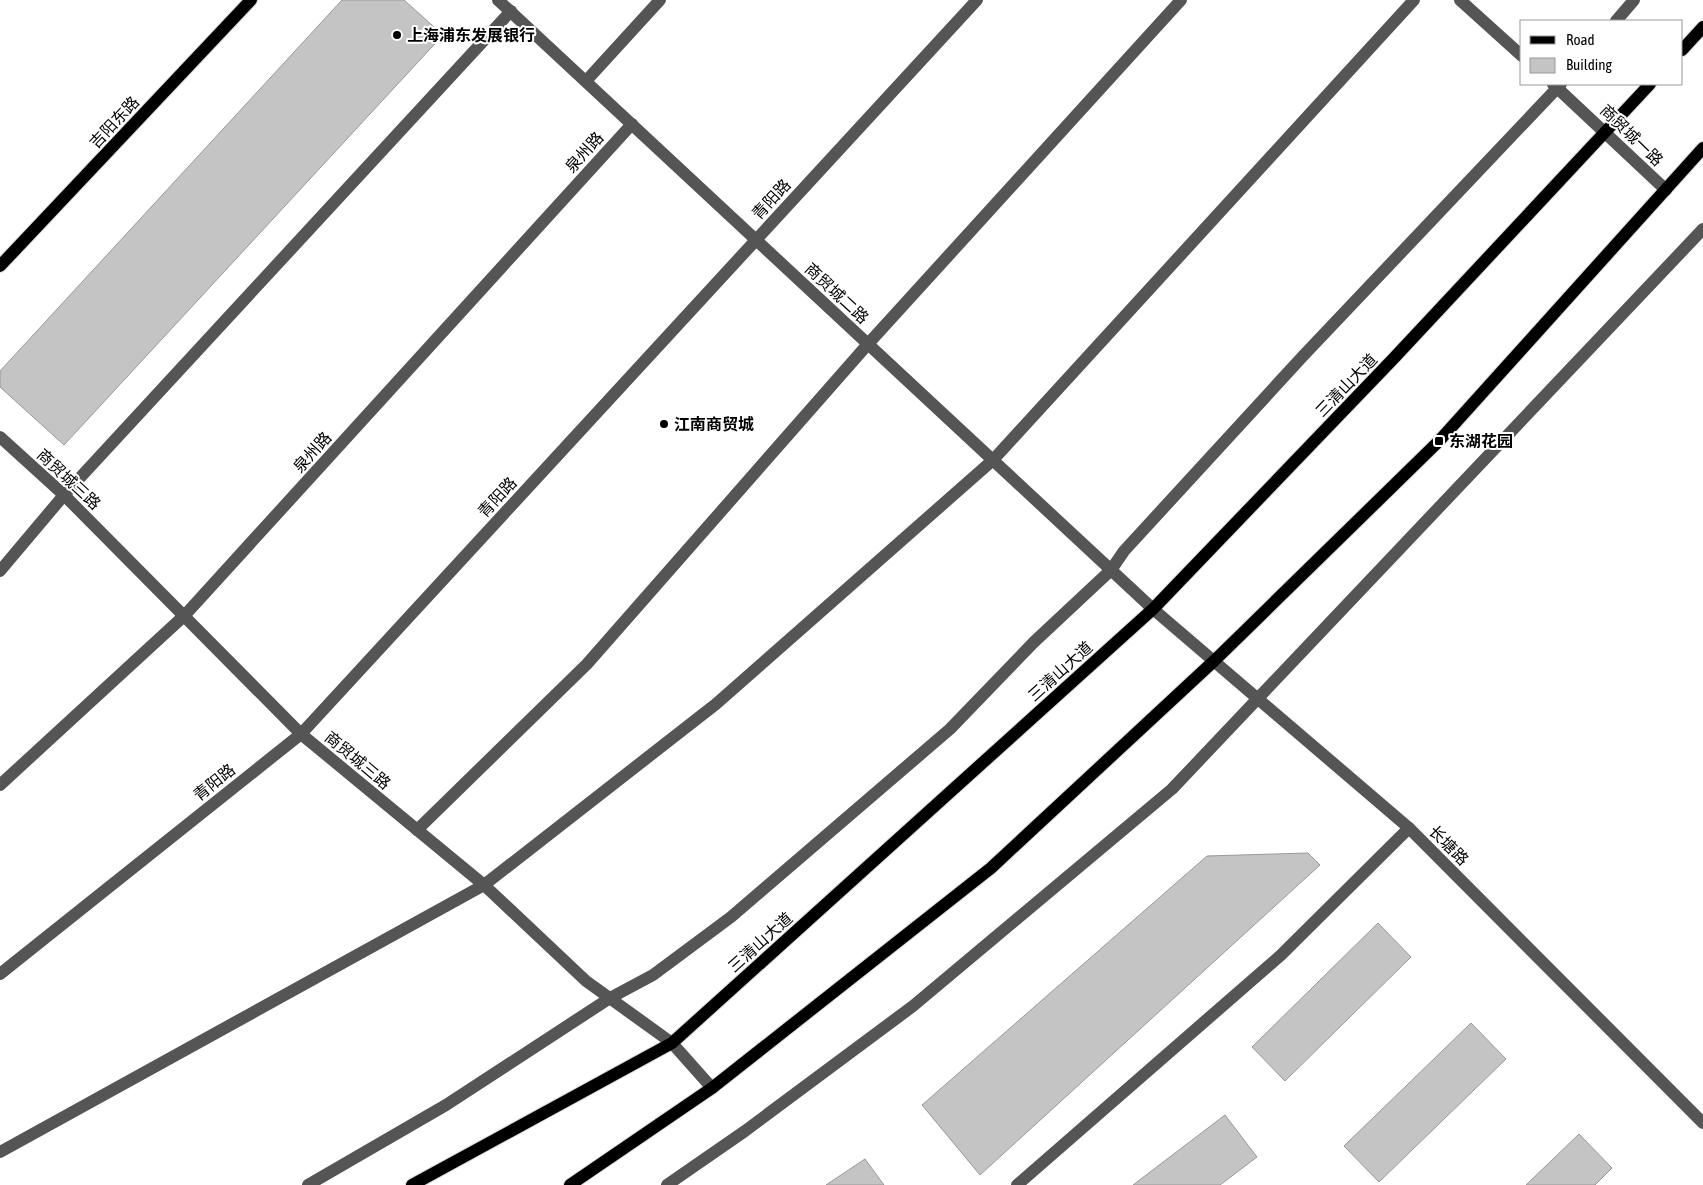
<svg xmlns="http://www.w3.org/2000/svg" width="1703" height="1185" viewBox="0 0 1703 1185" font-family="'Asap Condensed','Noto Sans SC',sans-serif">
<rect width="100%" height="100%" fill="#fff"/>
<g fill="#c4c4c4" stroke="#999">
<polygon points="342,0 404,0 443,35 64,445 0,387 0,371"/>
<polygon points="1308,853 1320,865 980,1175 922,1105 1207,856"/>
<polygon points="1378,923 1411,957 1285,1081 1252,1047"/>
<polygon points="1471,1023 1506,1059 1379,1182 1344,1146"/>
<polygon points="1225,1115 1257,1157 1220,1185 1133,1185"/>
<polygon points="1579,1134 1612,1168 1595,1185 1526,1185"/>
<polygon points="865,1159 884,1185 826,1185"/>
</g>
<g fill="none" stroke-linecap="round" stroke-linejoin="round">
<g stroke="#dbdbdb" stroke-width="14">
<g id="major">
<polyline points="1682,50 1703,27"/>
<polyline points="0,266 251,0"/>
<polyline points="412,1185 672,1043 1153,609 1394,358 1650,84"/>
<polyline points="570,1185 712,1088 991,868 1215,660 1439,441 1703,148"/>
</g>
</g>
<g stroke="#555" stroke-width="12">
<polyline points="498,0 1153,609 1409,828 1703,1123"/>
<polyline points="1460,0 1522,56"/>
<polyline points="1616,21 1634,0"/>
<polyline points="586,81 660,0"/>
<polyline points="1553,84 1666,190"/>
<polyline points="0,437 64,495 301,734 484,885 586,981 672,1043 712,1088"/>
<polyline points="0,571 64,495 511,11"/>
<polyline points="0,785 185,615 632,124"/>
<polyline points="417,830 587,664 868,344 1181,0"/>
<polyline points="0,974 301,734 977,0"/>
<polyline points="0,1152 484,885 716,704 993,460 1414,0"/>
<polyline points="308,1185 446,1105 610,998 653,975 731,917 950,729 1034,642 1111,570 1124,551 1303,356 1561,84"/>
<polyline points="667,1185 745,1131 913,1006 1172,789 1703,229"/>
<polyline points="1017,1185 1281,955 1409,828"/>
</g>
<use href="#major" stroke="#000" stroke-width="12"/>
</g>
<g fill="#000" stroke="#fff" stroke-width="2">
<circle cx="397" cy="35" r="5"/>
<circle cx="664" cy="424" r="5"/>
<rect x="1434" y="436" width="10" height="10" rx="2.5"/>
</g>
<g text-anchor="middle" stroke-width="4" stroke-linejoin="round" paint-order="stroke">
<g font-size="16" font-weight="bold" fill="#000" stroke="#fff" text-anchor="start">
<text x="407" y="41">上海浦东发展银行</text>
<text x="674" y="430">江南商贸城</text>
<text x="1449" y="447">东湖花园</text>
</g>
<g font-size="16" fill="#000" stroke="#fff">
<text transform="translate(114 122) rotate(-47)" y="6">吉阳东路</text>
<text transform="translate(1632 135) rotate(44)" y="6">商贸城一路</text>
<text transform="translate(584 152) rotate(-48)" y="6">泉州路</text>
<text transform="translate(771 199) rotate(-47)" y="6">青阳路</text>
<text transform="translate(837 293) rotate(43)" y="6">商贸城二路</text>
<text transform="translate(1346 385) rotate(-46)" y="6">三清山大道</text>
<text transform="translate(312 452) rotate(-48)" y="6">泉州路</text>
<text transform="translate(69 479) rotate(43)" y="6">商贸城三路</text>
<text transform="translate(497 497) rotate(-47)" y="6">青阳路</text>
<text transform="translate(1060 671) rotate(-42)" y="6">三清山大道</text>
<text transform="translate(358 760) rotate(40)" y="6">商贸城三路</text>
<text transform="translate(214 782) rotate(-39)" y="6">青阳路</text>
<text transform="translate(1449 845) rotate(45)" y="6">长塘路</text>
<text transform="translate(760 942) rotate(-42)" y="6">三清山大道</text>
</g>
</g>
<rect x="1520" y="20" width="162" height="65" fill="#ffffff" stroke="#999999"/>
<rect x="1530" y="36" width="25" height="8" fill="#000000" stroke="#999999"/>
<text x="1566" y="45" font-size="15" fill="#000000">Road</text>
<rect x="1530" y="58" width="25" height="15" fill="#c4c4c4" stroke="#999999"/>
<text x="1566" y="70" font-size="15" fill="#000000">Building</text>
</svg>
